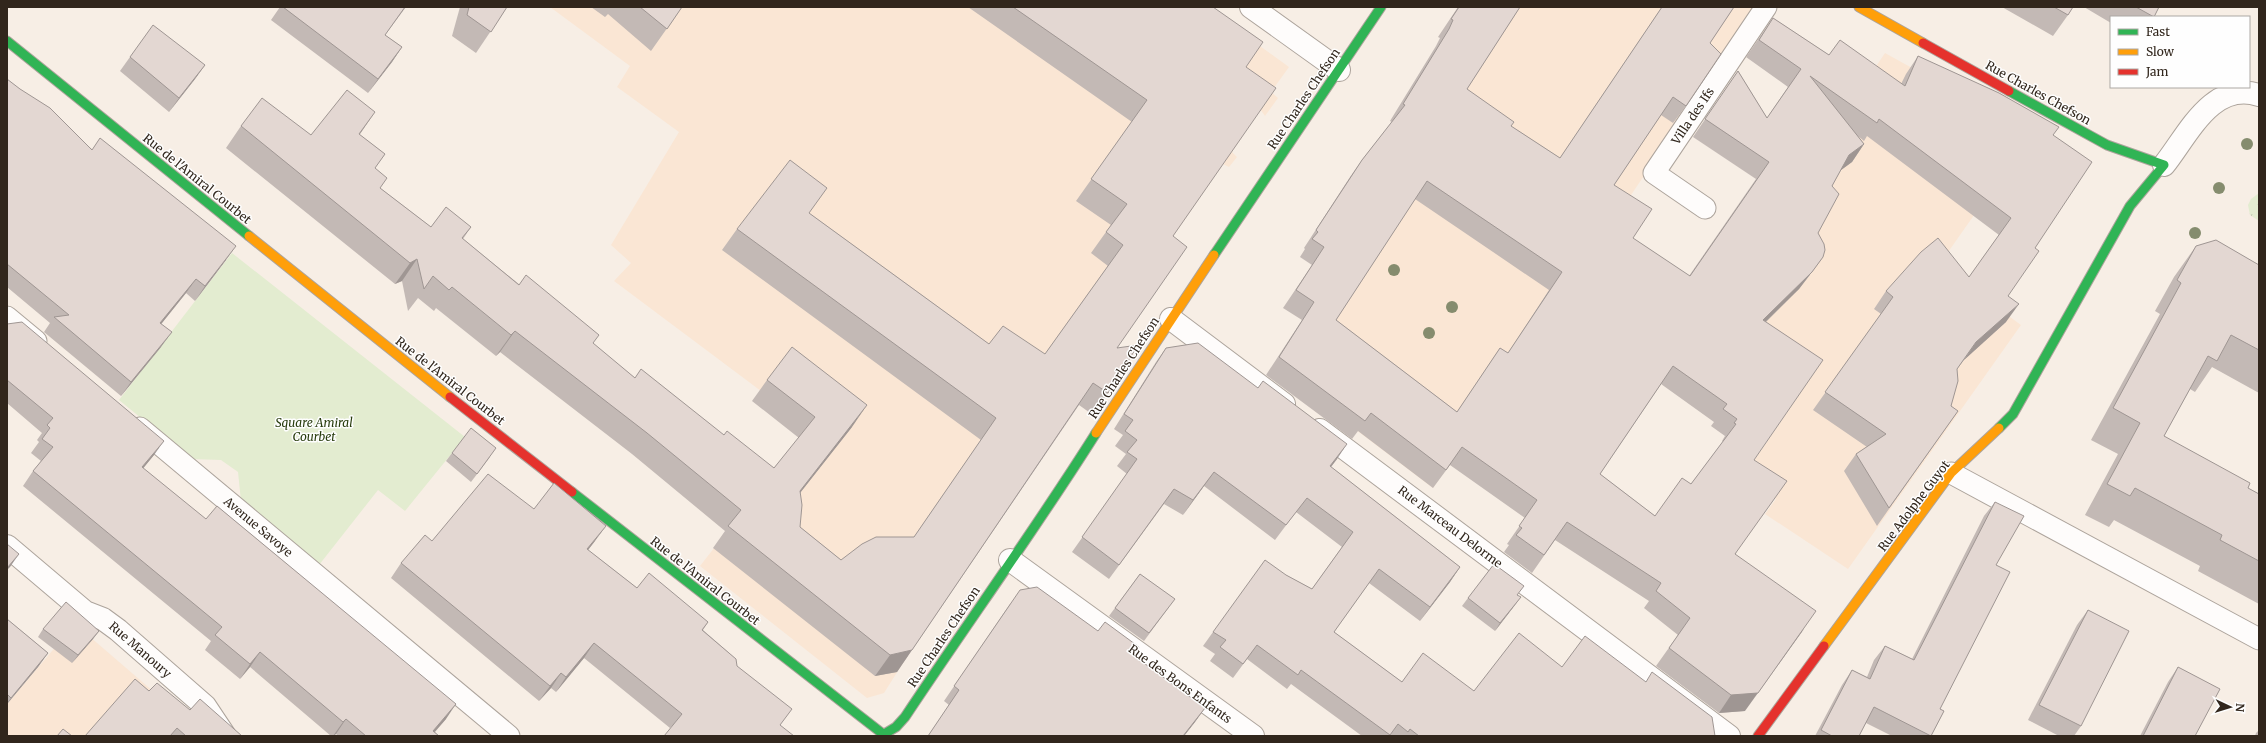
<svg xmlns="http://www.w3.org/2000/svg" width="2266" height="743" viewBox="0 0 2266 743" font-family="Merriweather,serif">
<defs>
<pattern id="grass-tufts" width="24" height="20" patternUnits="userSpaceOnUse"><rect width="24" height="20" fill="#e3ecd0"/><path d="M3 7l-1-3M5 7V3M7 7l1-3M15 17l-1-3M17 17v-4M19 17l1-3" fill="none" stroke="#c3cab2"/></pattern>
</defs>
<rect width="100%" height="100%" fill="#f7eee5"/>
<g fill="#fae6d4">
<polygon points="550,7 1206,7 1289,67 1271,92 1278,98 1265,116 1260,109 1232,152 1237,157 1229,167 1223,164 1158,258 884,693 867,698 700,566 809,427 614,281 631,263 611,245 679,132 617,87 630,66"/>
<polygon points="1518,7 1758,7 1433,488 1282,374"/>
<polygon points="1885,53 2031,134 1939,265 2021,325 1848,569 1765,514 1776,499 1744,475 1797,398 1712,310"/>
<polygon points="75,624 205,736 7,736 7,704"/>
</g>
<polygon fill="url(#grass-tufts)" points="2259,193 2259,221 2250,215 2248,205 2251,199"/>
<polygon fill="#e3ecd0" points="232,253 465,437 405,511 378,490 319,565 241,501 238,472 221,460 191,459 119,400"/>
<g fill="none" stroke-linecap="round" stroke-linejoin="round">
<g stroke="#ada49c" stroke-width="23">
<g id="lane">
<polyline points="1705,208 1654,173 1766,7"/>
<polyline points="7,317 36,341"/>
<polyline points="140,428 509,736"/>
<polyline points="1951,473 2259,639"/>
</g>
</g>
<g stroke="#ada49c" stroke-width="24">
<g id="street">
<polyline points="1251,7 1339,70"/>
<path d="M2164 165C2188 135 2212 80 2259 95"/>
<polyline points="1171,319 1284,404"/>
<polyline points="1320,430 1729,736"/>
<polyline points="7,546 85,612 103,619 118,630 205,706 225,736"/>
<polyline points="1010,560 1253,736"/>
</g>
</g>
<g stroke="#ada49c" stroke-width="11">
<g id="fast">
<polyline points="7,41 249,236"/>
<polyline points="1214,255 1381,7"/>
<polyline points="1999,428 2013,414 2130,206 2164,165 2107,145 2009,91"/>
<polyline points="572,492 883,734"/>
<path d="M881 736 896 727 905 717C968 622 1035 530 1096 433"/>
</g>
</g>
<g stroke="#ada49c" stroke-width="11">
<g id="slow">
<polyline points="1859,7 1923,43"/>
<polyline points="249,236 450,397"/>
<polyline points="1096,433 1214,255"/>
<polyline points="1824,646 1951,473 1999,428"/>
</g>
</g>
<g stroke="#ada49c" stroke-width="11">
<g id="jam">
<polyline points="1923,43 2009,91"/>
<polyline points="450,397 572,492"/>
<polyline points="1758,736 1824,646"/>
</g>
</g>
<use href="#lane" stroke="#fefcfb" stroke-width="21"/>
<use href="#street" stroke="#fefcfb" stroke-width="22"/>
<use href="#fast" stroke="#30b455" stroke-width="9"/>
<use href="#slow" stroke="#ff9f0a" stroke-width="9"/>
<use href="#jam" stroke="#e5322d" stroke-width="9"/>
</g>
<g fill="#858c6e">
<circle cx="2247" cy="144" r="6"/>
<circle cx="2219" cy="188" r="6"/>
<circle cx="2195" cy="233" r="6"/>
<circle cx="1394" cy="270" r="6"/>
<circle cx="1452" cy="307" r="6"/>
<circle cx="1429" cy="333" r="6"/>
</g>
<g fill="#c3b9b5" fill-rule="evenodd">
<polygon points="280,7 406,7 385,35 402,47 392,62 368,93 271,20"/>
<polygon points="460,7 507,7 476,53 452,36"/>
<polygon points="591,7 682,7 651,51 608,14 605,17"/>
<polygon points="968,7 1213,7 1246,67 1173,236 1117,348 1108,393 1093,415 1079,405 897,672 875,676 713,548 725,531 632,454 500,352 496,356 436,308 434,311 418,298 408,311 402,281 395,284 226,148 241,126 311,135 360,135 385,154 375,168 380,188 431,227 471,227 463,239 635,378 724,435 774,468 799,438 752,401 767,380 852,427 800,493 800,527 841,560 914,537 981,440 722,250 737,229 809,213 989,344 1045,354 1108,266 1091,253 1111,225 1076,201 1132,122"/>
<path d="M1458 7H1520L1467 89 1511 126 1560 158 1662 7H1734L1710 43 1686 106 1673 123 1661 115 1614 185 1633 238 1689 276 1756 179 1693 137 1738 71 1767 118 1788 87 1746 57 1773 18 1829 55 1901 84 1906 74 1918 56 2053 135 2035 248 2008 296 2006 322 1964 360 1957 369 1951 406 1958 411 1877 526 1844 471 1856 454 1867 447 1813 410 1881 314 1874 309 1886 291 1969 277 1999 235 1867 136 1864 141 1858 136 1864 144 1852 162 1841 170 1832 186 1818 233 1810 275 1799 289 1766 322 1754 460 1736 554 1745 711 1719 713 1656 666 1678 635 1644 608 1649 601 1555 540 1532 573 1504 552 1509 545 1507 544 1525 518 1450 465 1433 488 1358 431 1352 439 1266 375 1302 320 1283 308 1312 265 1300 257 1305 249 1304 248 1350 177 1362 160 1392 122 1390 121 1436 46 1440 38 1438 37ZM1415 199 1549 290 1508 353 1500 348 1457 412 1336 320ZM1661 384 1714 422 1711 426 1725 436 1722 441 1723 442 1691 484 1655 516 1600 474Z"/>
<polygon points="2002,7 2073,7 2068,15 2053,36"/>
<polygon points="2084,7 2159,7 2154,17 2111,17 2111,23"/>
<polygon points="130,57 205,65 195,79 169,112 120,71"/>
<polygon points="7,79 226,260 195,301 186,293 161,324 161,347 121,396 44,332 50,323 7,287"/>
<polygon points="2196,246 2259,265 2259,393 2212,367 2195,392 2190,389 2164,436 2248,488 2259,494 2259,604 2198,571 2200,566 2114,520 2109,527 2085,515 2118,454 2091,440 2160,314 2155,311 2174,277"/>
<polygon points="7,324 154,455 143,468 446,719 435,732 439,736 338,736 336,734 333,736 331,736 250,667 240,679 205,650 211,641 23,486 33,471 41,461 31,453 39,442 37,440 42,433 7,403"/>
<polygon points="1166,348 1337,459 1331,467 1460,567 1450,582 1420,621 1369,583 1334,632 1402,682 1474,691 1562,667 1715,736 1362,736 1291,684 1287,689 1247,659 1233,678 1210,661 1215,654 1203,646 1213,632 1286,575 1312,589 1342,547 1296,512 1275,540 1204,486 1183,515 1164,504 1109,579 1072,552 1127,474 1117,466 1126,454 1115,446 1123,435 1114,429 1156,362"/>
<polygon points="452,453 490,457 471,482 446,461"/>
<polygon points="1995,502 1996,565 1940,709 1944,711 1931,736 1892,736 1866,723 1859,736 1815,736 1842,685 1852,670 1867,677 1874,660 1885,646 1912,659 1984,516"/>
<polygon points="534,509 595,541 588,550 637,588 708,622 703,630 736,659 670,728 584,658 556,692 551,688 539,701 391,578 401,563 432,541"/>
<polygon points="1140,574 1169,607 1144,641 1109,616"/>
<polygon points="1517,595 1515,605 1495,631 1462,606 1468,598"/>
<polygon points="1010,604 1133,655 1205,708 1195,722 1184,736 928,736 949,705 944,701"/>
<polygon points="2088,610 2081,726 2074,736 2059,736 2028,720 2077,625"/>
<polygon points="7,619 48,653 38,667 7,704"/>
<polygon points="43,629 99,631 93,639 72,663 38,637"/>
<polygon points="2178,667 2195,736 2140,736 2168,682"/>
<polygon points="149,691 190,710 242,736 85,736"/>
<polygon points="2259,730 2259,736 2255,736 2256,733"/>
</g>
<g fill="#9f9693">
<polygon points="402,47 392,62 368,93 378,79"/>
<polygon points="205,65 195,79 169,112 179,98"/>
<polygon points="375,112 360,134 344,155 359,134"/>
<polygon points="1864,144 1852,162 1837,173 1849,155"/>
<polygon points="236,246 226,260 195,301 205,286"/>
<polygon points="1823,257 1799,289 1750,337 1763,320"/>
<polygon points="417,259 402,281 395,284 410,263"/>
<polygon points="196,279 186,293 150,338 160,323"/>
<polygon points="2019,304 2006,322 1964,360 1976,342"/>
<polygon points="515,331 500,352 496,356 511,335"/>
<polygon points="172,332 161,347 121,396 131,382"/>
<polygon points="867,405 852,427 785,512 800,491"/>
<polygon points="164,441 154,455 132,482 142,467"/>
<polygon points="1347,444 1337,459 1320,481 1330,466"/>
<polygon points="1214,472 1204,486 1183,515 1193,500"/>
<polygon points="606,526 595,541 577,564 587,549"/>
<polygon points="19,554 10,567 7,570 7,568"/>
<polygon points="1460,567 1450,582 1420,621 1430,607"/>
<polygon points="1521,597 1515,605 1495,631 1500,623"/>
<polygon points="1804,629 1745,711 1719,713 1731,695"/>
<polygon points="99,631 93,639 72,663 78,655"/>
<polygon points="594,643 584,658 556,692 566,677"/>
<polygon points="912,650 897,672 875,676 890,655"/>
<polygon points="260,652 250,667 240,679 250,664"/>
<polygon points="48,653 38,667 7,704 7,703 11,698"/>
<polygon points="561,673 551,688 539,701 550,686"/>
<polygon points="456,704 446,719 431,736 433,731"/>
<polygon points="1205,708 1195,722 1184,736 1183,736"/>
<polygon points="346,719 336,734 333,736 343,722"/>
</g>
<g fill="#e3d7d2" stroke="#9f9693" fill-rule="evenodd">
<polygon points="283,7 405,7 385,35 402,47 378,79"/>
<polygon points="469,7 507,7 491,32 467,15"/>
<polygon points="640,7 682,7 667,29"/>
<polygon points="1013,7 1213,7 1263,42 1246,67 1276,88 1173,236 1187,247 1117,348 1138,345 1108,393 1093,383 912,650 890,655 728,526 741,510 647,433 515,331 511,335 452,287 449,290 433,276 424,289 417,259 410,263 241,126 262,98 311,135 347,90 375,112 359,134 385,154 375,168 387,178 380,188 431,227 446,207 471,227 462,238 519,285 526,275 599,335 593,343 635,378 641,369 724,435 727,431 774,468 815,417 767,380 792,347 867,405 800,491 802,505 800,527 841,560 862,544 876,537 914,537 996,418 737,229 790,160 827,188 809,213 989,344 1003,326 1045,354 1123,245 1106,232 1127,204 1091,179 1147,100"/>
<path d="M1459 7H1520L1467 89 1514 122 1511 126 1560 158 1662 7H1734L1710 43 1721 54 1686 106 1673 97 1614 185 1652 209 1633 238 1690 276 1769 162 1705 119 1738 71 1767 118 1801 69 1759 40 1773 18 1829 55 1840 40 1905 86 1918 56 1999 93 2059 127 2053 135 2092 162 2035 248 2039 251 2008 296 2019 304 1976 342 1957 369 1958 381 1951 406 1958 411 1889 508 1856 454 1886 434 1825 392 1893 297 1886 291 1921 252 1938 238 1969 277 2011 218 1879 119 1877 123 1810 76 1864 144 1849 155 1832 186 1839 194 1818 233 1824 244 1825 250 1823 257 1812 272 1763 320 1823 360 1754 460 1787 481 1735 554 1816 611 1758 693 1731 695 1669 648 1690 618 1656 591 1661 583 1567 522 1544 555 1516 535 1522 528 1519 526 1537 500 1462 447 1446 470 1371 413 1365 421 1279 357 1314 302 1296 290 1324 247 1312 239 1318 232 1316 230 1362 160 1405 105 1403 104 1449 29 1453 20 1451 19ZM1427 181 1562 272 1508 353 1500 348 1457 412 1336 320ZM1673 366 1727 404 1723 409 1737 419 1734 423 1736 424 1691 484 1682 478 1655 516 1600 474Z"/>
<polygon points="2054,7 2073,7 2068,15"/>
<polygon points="2136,7 2159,7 2154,17"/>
<polygon points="153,25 205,65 179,98 130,57"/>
<polygon points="7,79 20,89 50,108 92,150 100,138 236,246 205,286 196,279 160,323 172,332 131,382 54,317 69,315 7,264"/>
<polygon points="2216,240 2259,265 2259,350 2231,335 2217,361 2208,356 2164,436 2250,483 2248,488 2259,494 2259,561 2220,540 2222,535 2135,488 2130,496 2107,484 2140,423 2113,408 2181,283 2177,280 2196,246"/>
<polygon points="22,322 164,441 142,467 206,519 217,506 456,704 433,731 439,736 366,736 346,719 343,722 260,652 250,664 215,635 222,627 33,471 53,447 42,439 50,428 47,425 53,418 7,380 7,324"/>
<polygon points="1198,343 1258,388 1263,381 1347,444 1330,466 1460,567 1430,607 1379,569 1334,632 1402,682 1423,653 1474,691 1519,633 1562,667 1585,636 1646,682 1652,672 1712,717 1715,736 1419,736 1410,729 1408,732 1398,724 1390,735 1301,670 1298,675 1257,645 1243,664 1220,647 1226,640 1213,632 1265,560 1286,575 1312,589 1353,532 1307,498 1286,525 1214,472 1193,500 1174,489 1119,565 1082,537 1137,459 1127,452 1137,440 1125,431 1133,420 1124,414 1166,348"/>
<polygon points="471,428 496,448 477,474 452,453"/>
<polygon points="488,474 534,509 554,483 606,526 587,549 637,588 649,573 708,622 702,630 736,659 737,666 792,709 780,725 794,736 664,736 682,714 594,643 566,677 561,673 550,686 401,563 425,535 432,541"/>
<polygon points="1995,502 2024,516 1996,565 2010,572 1940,709 1944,711 1931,736 1874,707 1859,736 1832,736 1821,730 1852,670 1870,679 1885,646 1914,660"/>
<polygon points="7,544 19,554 7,568"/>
<polygon points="1494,564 1524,586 1517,595 1521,597 1500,623 1468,598"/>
<polygon points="1140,574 1175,599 1149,633 1115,608"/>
<polygon points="1037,587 1098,631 1105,622 1139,647 1133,655 1205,708 1183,736 928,736 959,690 954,686 1020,590"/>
<polygon points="66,602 99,631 78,655 43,629"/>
<polygon points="2088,610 2129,631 2081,726 2039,705"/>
<polygon points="7,619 48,653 11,698 7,694"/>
<polygon points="2178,667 2220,689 2195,736 2143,736"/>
<polygon points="135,679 149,691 157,683 190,710 200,699 242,736 186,736 177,728 170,736 85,736"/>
<polygon points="63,729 72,736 57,736"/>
</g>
<g text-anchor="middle" stroke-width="3" stroke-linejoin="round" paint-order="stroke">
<g font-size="12" fill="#31261c" stroke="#fefefe">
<text transform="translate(2038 93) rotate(29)" y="4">Rue Charles Chefson</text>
<text transform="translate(1304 99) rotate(-56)" y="4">Rue Charles Chefson</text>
<text transform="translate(1693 116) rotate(-56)" y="4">Villa des Ifs</text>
<text transform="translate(197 179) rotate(39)" y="4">Rue de l'Amiral Courbet</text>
<text transform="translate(1124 368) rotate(-57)" y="4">Rue Charles Chefson</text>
<text transform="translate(450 381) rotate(38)" y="4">Rue de l'Amiral Courbet</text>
<text transform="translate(1914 506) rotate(-53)" y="4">Rue Adolphe Guyot</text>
<text transform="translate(258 527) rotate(40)" y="4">Avenue Savoye</text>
<text transform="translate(1450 527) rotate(37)" y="4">Rue Marceau Delorme</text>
<text transform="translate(705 581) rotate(38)" y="4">Rue de l'Amiral Courbet</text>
<text transform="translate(944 637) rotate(-56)" y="4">Rue Charles Chefson</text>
<text transform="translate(140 650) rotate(41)" y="4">Rue Manoury</text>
<text transform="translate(1180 684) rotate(36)" y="4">Rue des Bons Enfants</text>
</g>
<g font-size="12" font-style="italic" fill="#283c0d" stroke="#fefefe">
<text x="314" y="427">Square Amiral<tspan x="314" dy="14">Courbet</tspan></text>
</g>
</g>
<rect width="2266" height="743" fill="none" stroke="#31261c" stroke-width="16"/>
<rect x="2110" y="16" width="140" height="72" fill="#fefefe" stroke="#aca8a4"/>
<rect x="2118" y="29" width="20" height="6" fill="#30b455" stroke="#aca8a4"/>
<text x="2146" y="36" font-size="12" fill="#31261c">Fast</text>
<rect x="2118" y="49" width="20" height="6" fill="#ff9f0a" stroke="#aca8a4"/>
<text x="2146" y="56" font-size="12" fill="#31261c">Slow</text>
<rect x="2118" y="69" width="20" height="6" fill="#e5322d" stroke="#aca8a4"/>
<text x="2146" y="76" font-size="12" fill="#31261c">Jam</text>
<g transform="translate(2230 707) rotate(94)" stroke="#fefefe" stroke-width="3" paint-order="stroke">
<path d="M0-3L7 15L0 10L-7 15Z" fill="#31261c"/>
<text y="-6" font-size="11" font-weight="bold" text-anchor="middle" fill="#31261c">N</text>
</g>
</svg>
